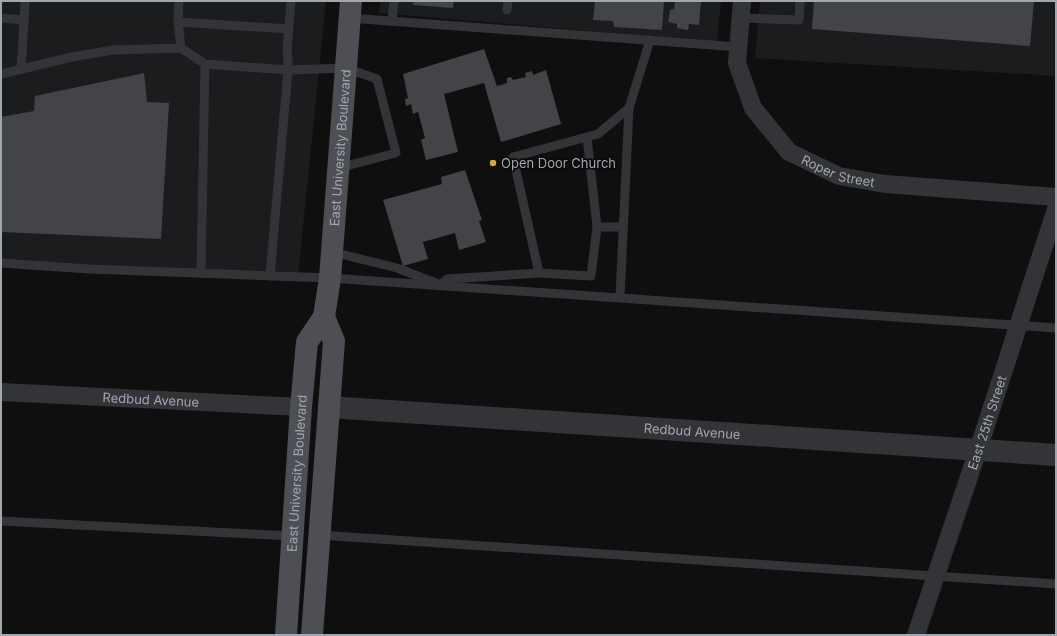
<svg xmlns="http://www.w3.org/2000/svg" width="1057" height="636" viewBox="0 0 1057 636" font-family="Inter,sans-serif">
<rect width="100%" height="100%" fill="#0f0f10"/>
<g fill="#1b1c1d">
<polygon points="1,1 326,1 298,277 1,262"/>
<polygon points="380,1 721,1 717,42 379,13"/>
<polygon points="760,1 1056,1 1056,76 755,58"/>
</g>
<g fill="#434448">
<polygon points="414,1 454,1 453,8 413,5"/>
<polygon points="595,1 664,1 662,30 614,27 613,21 593,20"/>
<polygon points="675,1 701,1 699,25 689,24 688,30 677,28 677,24 668,22 670,10 674,9"/>
<polygon points="814,1 1034,1 1030,46 812,29"/>
<polygon points="484,49 497,86 507,83 507,78 511,77 513,80 526,77 525,73 532,71 533,75 546,70 561,124 501,142 484,83 444,94 458,152 426,160 421,140 425,138 418,112 413,114 411,104 406,106 405,99 408,98 403,74"/>
<polygon points="144,73 147,102 169,103 161,239 1,232 1,117 34,111 35,96"/>
<polygon points="465,170 482,220 479,221 486,242 459,250 455,233 423,242 428,259 403,266 383,200 442,184 441,177"/>
</g>
<g fill="none" stroke-linecap="round" stroke-linejoin="round">
<g stroke="#333437" stroke-width="9">
<polyline points="179,1 178,22 181,48"/>
<polyline points="507,10 508,1"/>
<polyline points="1,18 24,20 21,70"/>
<polyline points="349,18 739,47"/>
<polyline points="741,18 799,20 800,1"/>
<polyline points="24,20 25,1"/>
<polyline points="392,21 394,1"/>
<polyline points="178,22 289,29"/>
<polyline points="1,74 72,57 113,50 181,48 205,64 288,70 346,68 377,79 396,153 338,168"/>
<polyline points="587,137 597,227"/>
<polyline points="623,227 597,227 591,276 539,273 513,157 598,134 629,108"/>
<polyline points="332,252 397,268 441,285 447,279 539,273"/>
<polyline points="1,263 89,269 330,278 1056,328"/>
<polyline points="201,273 205,64"/>
<polyline points="270,276 288,70 288,60 287,49 291,1"/>
<polyline points="620,297 629,108 650,40"/>
<polyline points="1,521 292,536"/>
<polyline points="319,535 1056,584"/>
</g>
<g stroke="#333437" stroke-width="18">
<path id="s1" d="M742 1 737 63 753 108 789 152 839 176 885 184 1056 197"/>
<path id="s2" d="M1 392 301 407"/>
<path id="s3" d="M916 635 978 450 1056 209"/>
</g>
<path stroke="#333437" stroke-width="22" id="s4" d="M329 407 1056 455"/>
<g stroke="#4d4f54" stroke-width="22">
<path id="s5" d="M286 635 301 407 307 342 324 317 330 278 351 1"/>
<polyline points="312,635 334,341 324,317"/>
</g>
</g>
<circle fill="#daa33d" stroke="#0a0a0b" stroke-width="1.5" cx="493" cy="163" r="4"/>
<g text-anchor="middle" stroke-width="3.5" stroke-linejoin="round" paint-order="stroke">
<g font-size="13" fill="#a2a6b0" stroke="#0a0a0b">
<text dy="5" stroke="none"><textPath href="#s5" startOffset="494">East University Boulevard</textPath></text>
<text dy="5" stroke="none"><textPath href="#s1" startOffset="220">Roper Street</textPath></text>
<text dy="5" stroke="none"><textPath href="#s2" startOffset="150">Redbud Avenue</textPath></text>
<text dy="5" stroke="none"><textPath href="#s3" startOffset="224">East 25th Street</textPath></text>
<text dy="5" stroke="none"><textPath href="#s4" startOffset="364">Redbud Avenue</textPath></text>
<text dy="5" stroke="none"><textPath href="#s5" startOffset="162">East University Boulevard</textPath></text>
</g>
<g font-size="13" fill="#a2a6b0" stroke="#0a0a0b" text-anchor="start">
<text x="501" y="168">Open Door Church</text>
</g>
</g>
<rect width="1057" height="636" fill="none" stroke="#a2a6b0" stroke-width="4"/>
</svg>
